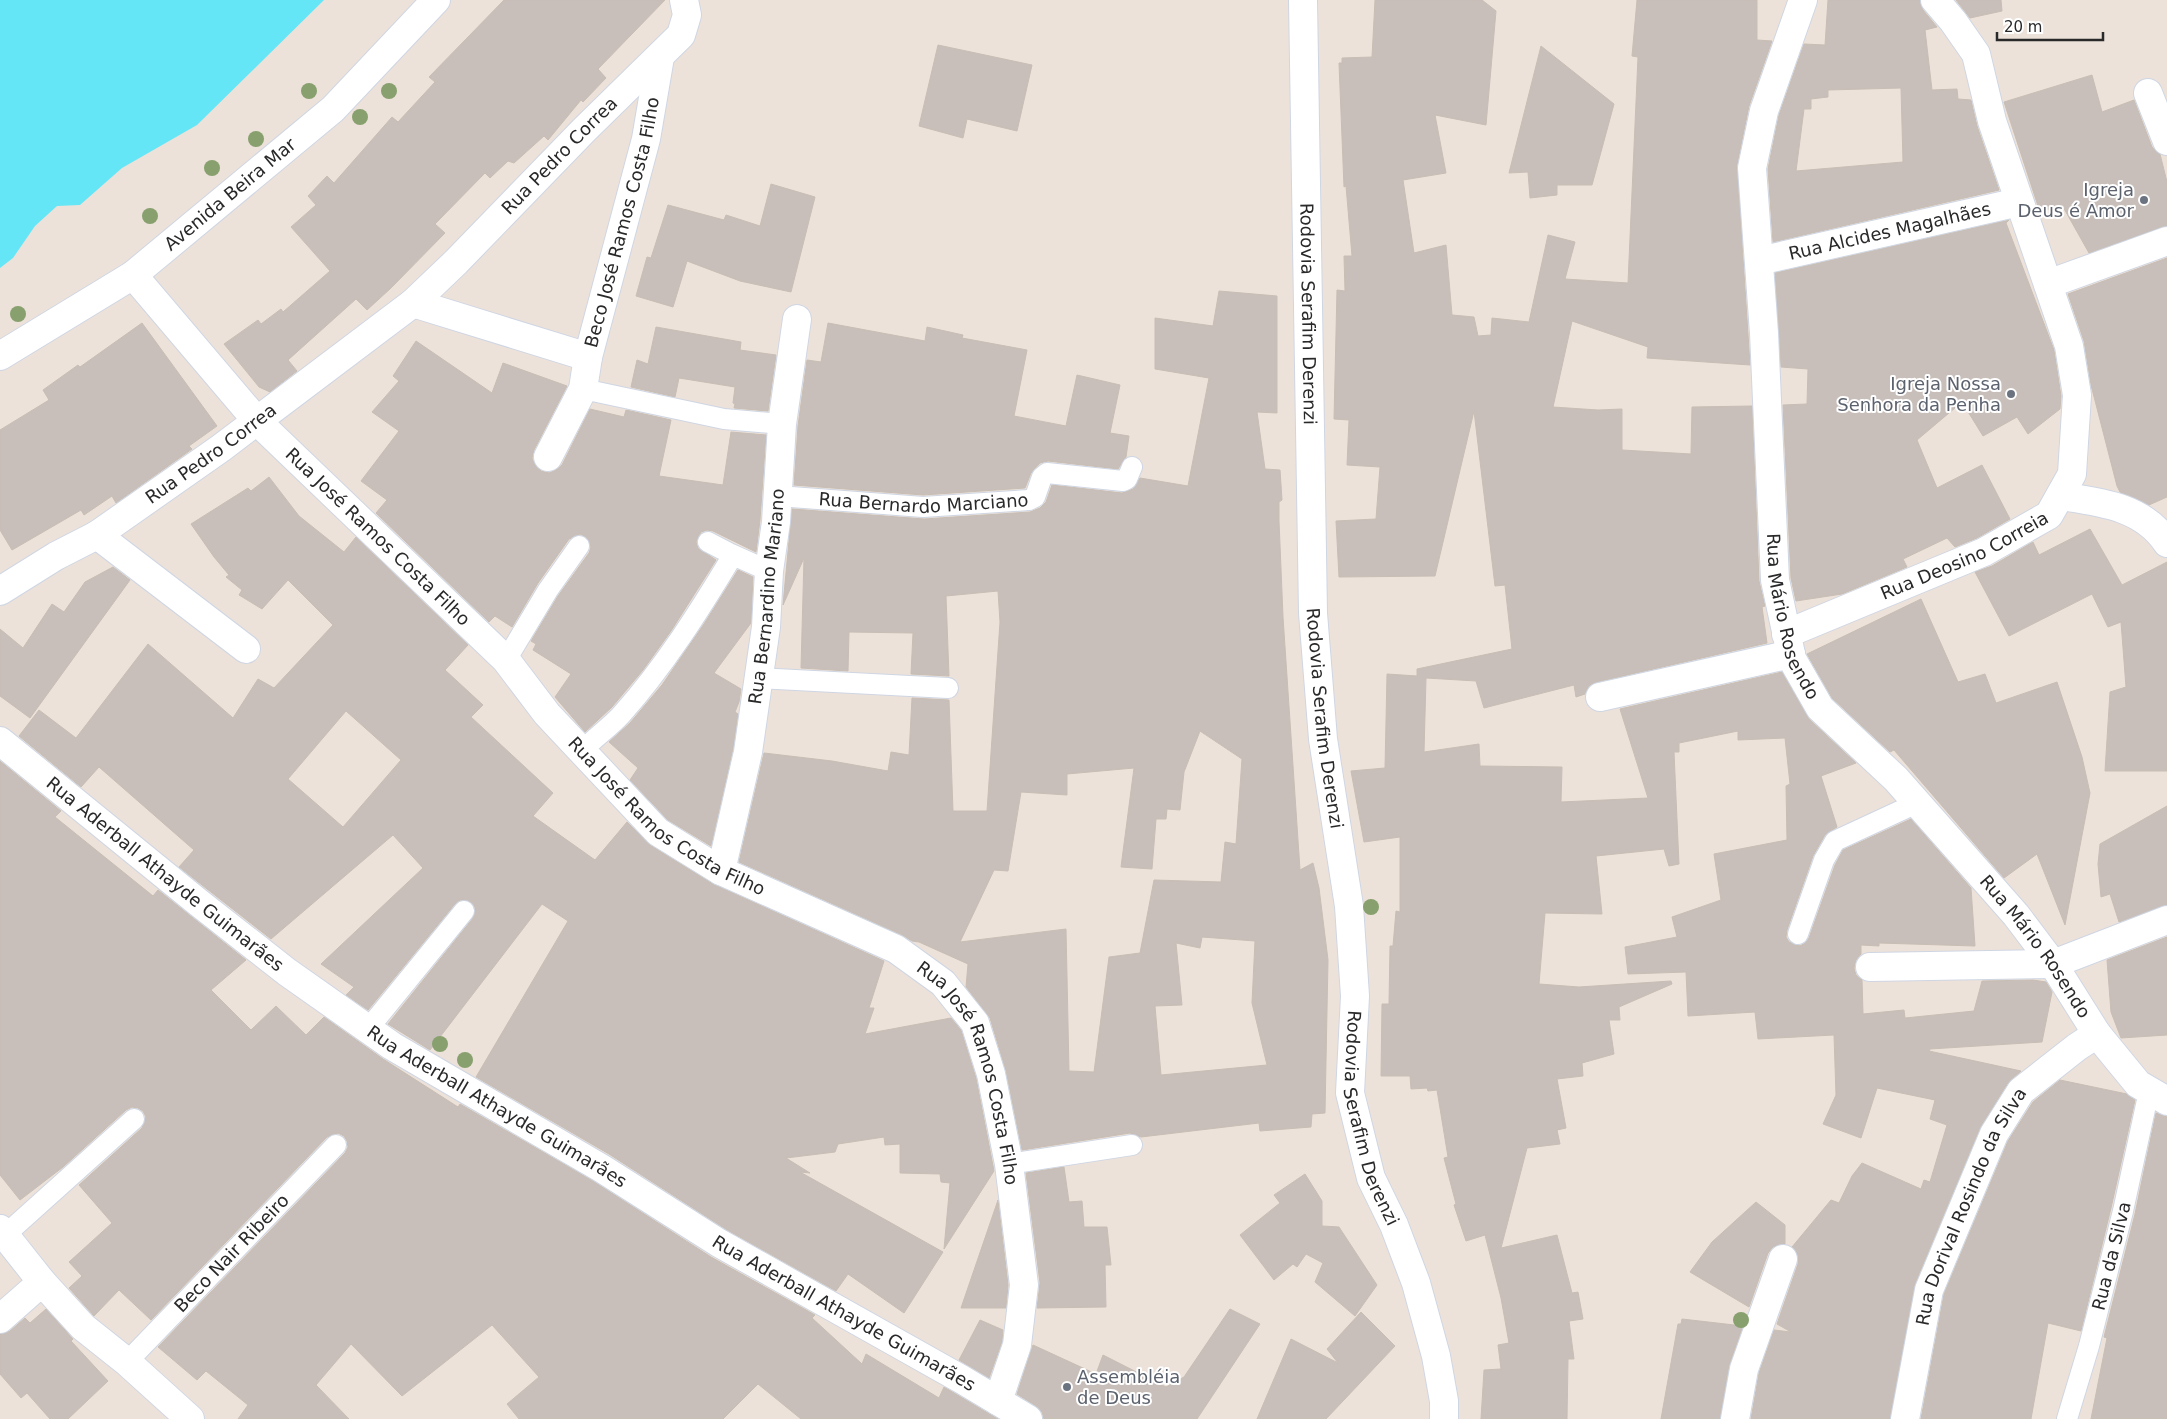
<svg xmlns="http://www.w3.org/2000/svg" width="2167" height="1419" viewBox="0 0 2167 1419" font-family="'DejaVu Sans',sans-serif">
<rect width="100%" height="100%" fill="#ede2da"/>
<polygon fill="#65e6f6" points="0,0 324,0 197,125 122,168 80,205 57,206 35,226 13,258 0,268"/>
<g fill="#c8bfba" stroke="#c8beb4" fill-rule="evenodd">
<polygon points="504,0 665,0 598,69 606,78 583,102 581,100 548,140 544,136 514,163 508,161 490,178 485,173 435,224 445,233 391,288 367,310 356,299 288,360 297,371 270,392 259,387 224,344 258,320 261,324 281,309 283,312 330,271 291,227 316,205 308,196 327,176 334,183 392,117 398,122 435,82 429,77"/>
<polygon points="1375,0 1482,0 1496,11 1486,125 1435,115 1446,173 1403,180 1414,253 1446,245 1452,315 1474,317 1478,336 1491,335 1492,318 1529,322 1548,235 1575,242 1565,279 1628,283 1638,57 1632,56 1637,0 1757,0 1757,40 1772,41 1749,106 1737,165 1750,365 1647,358 1648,347 1572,321 1553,407 1598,410 1622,409 1622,450 1691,454 1692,407 1752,406 1759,581 1765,606 1762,607 1767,643 1597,682 1589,686 1585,694 1576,697 1574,685 1484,708 1476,681 1426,678 1424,752 1479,744 1480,766 1562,767 1561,802 1648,798 1620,709 1782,672 1809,719 1856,763 1821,776 1837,827 1825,835 1813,856 1787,930 1786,937 1789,942 1800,946 1805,943 1809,938 1835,865 1843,850 1911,819 1971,888 1975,946 1879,943 1879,946 1861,945 1861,954 1856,960 1854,968 1856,975 1862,980 1863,1014 1904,1010 1905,1018 1974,1011 1982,981 2033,980 2046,982 2052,992 2042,1042 1930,1049 1929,1051 2021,1071 2008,1083 1980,1128 1915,1284 1890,1419 1751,1419 1759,1373 1774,1330 1791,1332 1777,1324 1798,1264 1798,1256 1792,1247 1831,1200 1839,1203 1852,1176 1862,1163 1921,1189 1924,1180 1930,1182 1947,1125 1930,1119 1935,1100 1877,1088 1861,1138 1823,1124 1836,1095 1834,1035 1758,1039 1755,1012 1688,1016 1686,972 1628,974 1625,947 1677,937 1672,917 1721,900 1714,854 1787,840 1786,786 1790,784 1785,738 1738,740 1738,731 1679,743 1679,752 1674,752 1679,864 1669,866 1664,849 1596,856 1602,914 1545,913 1539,984 1579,987 1671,981 1672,984 1619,1007 1620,1020 1609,1020 1614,1054 1582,1063 1583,1076 1557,1079 1566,1128 1557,1130 1560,1144 1527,1148 1501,1248 1557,1235 1572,1293 1578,1292 1583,1319 1569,1321 1574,1359 1568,1359 1567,1419 1481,1419 1484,1370 1501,1369 1498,1345 1509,1343 1501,1298 1485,1235 1466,1241 1454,1205 1456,1204 1444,1158 1448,1157 1437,1090 1428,1091 1427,1088 1411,1089 1410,1076 1381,1076 1382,1004 1389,1004 1390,946 1393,946 1396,911 1400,912 1400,837 1364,842 1351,771 1385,768 1387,674 1417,676 1417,669 1512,649 1505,585 1495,586 1474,411 1435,576 1339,577 1336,521 1376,519 1380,467 1347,465 1349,420 1334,419 1337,290 1345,291 1344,256 1352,256 1346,186 1344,187 1339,63 1342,63 1342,58 1372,57"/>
<path d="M1828 0H1920L1923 10 1937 27 1925 30 1932 90 1957 89 1958 99 1971 100 1977 126 1999 190 1773 242 1768 169 1779 115 1804 44 1825 45ZM1901 88 1903 162 1796 171 1804 109H1811V99L1828 97V90Z"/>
<polygon points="1956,0 2001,0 2002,11 1970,18"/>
<polygon points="938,45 1032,65 1017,131 967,119 963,138 919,126"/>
<polygon points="1541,46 1614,104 1592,185 1557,185 1557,195 1530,198 1528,172 1509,173"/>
<polygon points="2092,75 2102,112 2134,100 2152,147 2160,154 2167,182 2167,226 2089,253 2062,205 2040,212 2004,102"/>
<polygon points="771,184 815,197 791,292 740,281 687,261 673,307 636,296 647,257 651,258 668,205 724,220 726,215 760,226"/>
<polygon points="2009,220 2006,223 2054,350 2061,396 2060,409 2028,434 2017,417 1983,436 1962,402 1917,440 1937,488 1982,465 2010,519 1977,538 1955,547 1947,538 1903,559 1907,567 1842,594 1796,601 1791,578 1783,405 1807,404 1808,369 1781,367 1775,273"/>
<polygon points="2167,258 2167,497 2149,505 2120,492 2117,486 2091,385 2084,341 2068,294"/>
<path d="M1219 291 1277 296V413L1257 412 1265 469 1280 470 1282 500 1279 502V521L1283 617 1300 870 1313 863 1319 888 1328 960 1325 1113 1312 1114 1311 1127 1260 1131 1259 1123 1141 1137 1130 1133 1022 1150 1006 1071 990 1018 966 987 968 964 919 942 912 941 902 935 739 862 764 753 832 761 888 771 891 752 909 755 912 698 949 700 953 811H987L1000 622 998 591 946 596 949 676 911 674 913 633 849 632 848 671 801 668 804 558 783 605 792 509 924 519 1030 512 1040 508 1046 502 1052 485 1122 493 1133 489 1140 478 1188 486 1209 378 1155 369V318L1213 326ZM1200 731 1242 759 1236 844 1225 842 1221 882 1154 880 1140 953 1109 957 1094 1072 1069 1071 1066 929 960 942 994 870 1008 871 1021 792 1067 795V774L1134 768 1121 867 1152 869 1156 819H1166L1167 809 1180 810 1184 772ZM1202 937 1255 941 1252 1003 1267 1065 1161 1075 1155 1006 1182 1005 1176 943 1200 948Z"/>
<polygon points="142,323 217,426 189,446 192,449 116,503 112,496 84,515 81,510 12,550 0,530 0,430 49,400 43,390 78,365 80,367"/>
<polygon points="828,323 925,341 927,327 963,335 962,338 1027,350 1014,416 1066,426 1077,375 1120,385 1110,433 1129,436 1126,457 1118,469 1048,461 1040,463 1031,473 1025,488 923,495 794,485 798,426 807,360 821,362"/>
<polygon points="656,327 741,342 740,350 776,355 768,411 734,408 735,404 733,403 735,387 679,378 675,397 631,387 637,360 648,364"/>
<polygon points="416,341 492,393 503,363 567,386 534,450 532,458 535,465 541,471 549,473 556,470 562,465 590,409 624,417 626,410 671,420 659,476 723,485 731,432 766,435 760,520 756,552 713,531 707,530 701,532 696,542 698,548 716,560 671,631 643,670 612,707 585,732 555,697 571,674 533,650 536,644 531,641 558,596 589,553 591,547 586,537 580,534 569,539 538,583 512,627 495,616 489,622 376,513 387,500 361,481 399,431 372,412 399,381 393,376"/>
<path d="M269 477 299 516 344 552 356 537 468 645 445 670 483 705 471 717 553 793 533 816 595 860 627 822 650 845 713 884 884 961 869 1008H874L865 1034 951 1018 961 1030 976 1078 994 1171 944 1249 950 1183 941 1182 940 1174 900 1173V1144L885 1145 884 1137 838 1144 835 1152 786 1158 810 1173 800 1172 943 1252 904 1313 848 1274 836 1291 727 1230 609 1154 476 1077 568 921 542 904 430 1050 388 1024 473 918 475 907 471 902 460 900 455 904 368 1010 346 995 354 987 321 964 423 868 393 835 271 939 179 867 194 850 99 767 81 787 19 736 39 710 76 738 148 644 233 718 258 679 274 688 333 625 288 580 262 609 239 595 242 590 226 577 229 575 214 557 191 524 248 488 251 491ZM346 711 401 760 343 827 288 779Z"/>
<polygon points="2090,529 2122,585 2167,562 2167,771 2105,771 2110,692 2126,687 2121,622 2108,627 2092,594 2009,636 1975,572 1992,566 2033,542 2039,555"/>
<polygon points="113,567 130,580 30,718 0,696 0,629 23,648 52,604 64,612 85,582"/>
<polygon points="738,570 753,577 751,623 714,673 741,689 739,702 735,712 738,714 733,749 711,846 668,820 630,780 638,768 609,742 630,723 662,685 704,624"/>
<polygon points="1921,599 1958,682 1985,674 1996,703 2057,682 2082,757 2090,793 2065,925 2037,854 2004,878 1894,750 1890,752 1832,698 1807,654"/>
<polygon points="0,761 61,811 55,817 153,896 158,890 246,960 211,990 251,1030 276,1006 306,1035 324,1017 383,1059 458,1107 460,1104 593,1181 711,1257 815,1315 812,1318 862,1364 866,1354 939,1398 944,1387 998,1419 801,1419 758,1384 723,1419 519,1419 507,1404 539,1377 492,1325 402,1396 351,1344 316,1385 349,1419 238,1419 248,1405 206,1371 197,1380 158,1347 345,1153 348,1147 347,1141 344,1136 338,1133 327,1137 151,1320 119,1290 94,1316 69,1288 82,1276 69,1262 112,1223 79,1185 142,1128 146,1117 143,1111 138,1108 132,1107 126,1110 63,1167 20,1200 0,1175"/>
<polygon points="2167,806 2167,905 2119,922 2110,894 2101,897 2098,864 2100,844"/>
<polygon points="2167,937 2167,1035 2121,1038 2111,1012 2107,960"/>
<polygon points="2060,1080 2127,1094 2135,1100 2111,1208 2081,1331 2048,1323 2031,1419 1921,1419 1944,1294 2008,1141 2033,1102"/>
<polygon points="2156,1113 2167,1117 2167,1419 2091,1419 2107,1338 2104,1337 2135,1214"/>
<polygon points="1064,1167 1069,1202 1082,1201 1084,1227 1107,1227 1111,1265 1105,1265 1106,1307 1037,1308 1040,1283 1026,1173"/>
<polygon points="1305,1174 1322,1201 1322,1226 1339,1227 1377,1285 1355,1316 1315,1282 1323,1263 1306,1254 1297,1267 1293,1264 1274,1280 1240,1235 1280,1203 1274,1195"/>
<polygon points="998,1200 1008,1285 1006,1308 961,1308"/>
<polygon points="1756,1202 1785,1225 1785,1244 1773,1247 1768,1253 1749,1307 1690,1272 1712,1242"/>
<polygon points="46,1309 73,1339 71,1341 108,1381 68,1419 50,1419 27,1393 21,1398 0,1374 0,1334 10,1331 25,1318 30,1323"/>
<polygon points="1230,1309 1260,1324 1197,1419 1044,1419 1042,1412 1036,1406 1017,1394 1033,1345 1096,1374 1103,1355 1166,1387 1184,1377"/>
<polygon points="1361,1312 1395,1346 1326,1419 1257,1419 1291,1339 1338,1363 1327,1349"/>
<polygon points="1682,1319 1743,1326 1729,1366 1720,1419 1661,1419 1678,1324 1681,1324"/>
<polygon points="980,1320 1003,1330 1002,1342 989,1378 959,1360"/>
</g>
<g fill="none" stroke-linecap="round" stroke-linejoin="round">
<g stroke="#cfd6e3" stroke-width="22">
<g id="service">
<polyline points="583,389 724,419 782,424"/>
<path id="s1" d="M778 496 923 507 1029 500 1035 497 1042 477 1047 473 1123 481 1127 479 1132 467"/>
<polyline points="708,542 733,555 769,571"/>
<polyline points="506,660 548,590 579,546"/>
<polyline points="759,678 948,688"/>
<path d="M582 751C594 738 609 728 621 715 664 667 700 610 733 555"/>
<polyline points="1798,934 1824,860 1835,841 1917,803"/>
<polyline points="368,1029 464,911"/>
<polyline points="1009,1164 1132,1145"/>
<polyline points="5,1235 134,1119"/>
<path id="s2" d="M127 1362 336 1145"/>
<path id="s3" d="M2067 1419 2089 1346 2123 1211 2149 1091"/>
</g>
</g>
<g stroke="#cfd6e3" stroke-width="30">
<g id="minor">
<path id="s4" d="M1803 0 1764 111 1752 168 1764 333 1775 580 1792 659 1820 708 1896 779 2016 915 2053 964 2097 1034 2138 1084 2167 1101"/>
<polyline points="2148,93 2167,141"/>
<path id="s5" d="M1759 261 2019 202"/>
<path id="s6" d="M133 275 257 421 506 660 547 714 658 832 721 871 896 949 943 983 975 1023 991 1074 1009 1164 1024 1285 1017 1345 998 1401"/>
<polyline points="2048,284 2167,241"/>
<polyline points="413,303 588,357"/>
<path id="s7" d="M548 457 583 389 588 357 646 139 660 57"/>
<path d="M2060 496C2099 502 2143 506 2167 543"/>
<polyline points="97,535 246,649"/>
<path id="s8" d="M0 591 56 556 97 535 221 448 413 303 456 262 584 130 681 35 687 15 684 0"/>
<path id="s9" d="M1786 634 1984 552 2049 515 2072 474 2077 395 2069 346 1992 121 1976 54 1953 21 1935 0"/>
<polyline points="1600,697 1791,654"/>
<path id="s10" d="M0 741 199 903 287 972 392 1046 601 1168 719 1243 961 1379 1028 1419"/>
<path id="s11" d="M721 871 748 752 766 627 769 571 776 522 782 424 797 319"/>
<polyline points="1870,967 2053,964 2167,920"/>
<polyline points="0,1229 42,1282 83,1327 127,1362 190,1419"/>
<polyline points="0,1319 42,1282"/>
<polyline points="1735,1419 1744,1369 1783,1259"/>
<path id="s12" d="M1905 1419 1929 1290 1994 1134 2021 1091 2077 1047 2097 1034"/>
</g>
</g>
<g stroke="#cfd6e3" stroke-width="30">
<g id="tertiary">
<path id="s13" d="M0 356 133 275 333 109 436 0"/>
</g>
</g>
<g stroke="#cfd6e3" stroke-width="30">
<g id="secondary">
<path id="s14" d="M1303 0 1313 613 1323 739 1349 906 1355 996 1350 1093 1371 1178 1394 1225 1416 1283 1436 1356 1444 1401V1419"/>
</g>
</g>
<use href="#service" stroke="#fff" stroke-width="20"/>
<use href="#minor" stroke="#fff" stroke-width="28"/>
<use href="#tertiary" stroke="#fff" stroke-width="28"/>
<use href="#secondary" stroke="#fff" stroke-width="28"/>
</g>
<g fill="#87a06e">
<circle cx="309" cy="91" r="8"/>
<circle cx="389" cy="91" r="8"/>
<circle cx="360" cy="117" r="8"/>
<circle cx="256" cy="139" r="8"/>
<circle cx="212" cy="168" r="8"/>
<circle cx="150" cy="216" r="8"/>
<circle cx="18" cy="314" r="8"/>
<circle cx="1371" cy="907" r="8"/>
<circle cx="440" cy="1044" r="8"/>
<circle cx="465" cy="1060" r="8"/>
<circle cx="1741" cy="1320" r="8"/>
</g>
<g fill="#6b7280" stroke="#fff" stroke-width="2">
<circle cx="2144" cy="200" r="5"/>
<circle cx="2011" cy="394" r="5"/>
<circle cx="1067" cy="1387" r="5"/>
</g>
<g text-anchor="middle" stroke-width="4" stroke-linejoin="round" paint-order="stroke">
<g font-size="18" fill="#292929" stroke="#fff">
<text dy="6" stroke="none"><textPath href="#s8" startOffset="712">Rua Pedro Correa</textPath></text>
<text dy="6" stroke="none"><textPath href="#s13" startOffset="282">Avenida Beira Mar</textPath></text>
<text dy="6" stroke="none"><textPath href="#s7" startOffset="248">Beco José Ramos Costa Filho</textPath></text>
<text dy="6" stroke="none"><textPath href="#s5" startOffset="134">Rua Alcides Magalhães</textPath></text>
<text dy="6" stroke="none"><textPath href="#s14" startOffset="314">Rodovia Serafim Derenzi</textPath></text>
<text dy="6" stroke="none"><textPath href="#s8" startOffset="252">Rua Pedro Correa</textPath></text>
<text dy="6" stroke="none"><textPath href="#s1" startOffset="146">Rua Bernardo Marciano</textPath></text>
<text dy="6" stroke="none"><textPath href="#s6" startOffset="359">Rua José Ramos Costa Filho</textPath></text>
<text dy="6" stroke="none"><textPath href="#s9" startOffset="195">Rua Deosino Correia</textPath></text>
<text dy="6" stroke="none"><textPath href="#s11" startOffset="279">Rua Bernardino Mariano</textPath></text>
<text dy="6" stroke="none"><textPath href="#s4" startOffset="628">Rua Mário Rosendo</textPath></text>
<text dy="6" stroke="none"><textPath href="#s14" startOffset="719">Rodovia Serafim Derenzi</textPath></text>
<text dy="6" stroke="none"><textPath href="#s6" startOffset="764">Rua José Ramos Costa Filho</textPath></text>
<text dy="6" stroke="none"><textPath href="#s10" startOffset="212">Rua Aderball Athayde Guimarães</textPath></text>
<text dy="6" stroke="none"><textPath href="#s4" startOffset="1048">Rua Mário Rosendo</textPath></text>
<text dy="6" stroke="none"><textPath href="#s6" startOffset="1184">Rua José Ramos Costa Filho</textPath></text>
<text dy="6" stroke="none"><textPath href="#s10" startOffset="618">Rua Aderball Athayde Guimarães</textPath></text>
<text dy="6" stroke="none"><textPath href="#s14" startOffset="1124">Rodovia Serafim Derenzi</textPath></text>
<text dy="6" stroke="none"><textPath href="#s12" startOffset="224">Rua Dorival Rosindo da Silva</textPath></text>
<text dy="6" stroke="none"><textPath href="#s2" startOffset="151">Beco Nair Ribeiro</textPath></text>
<text dy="6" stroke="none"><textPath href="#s3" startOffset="169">Rua da Silva</textPath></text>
<text dy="6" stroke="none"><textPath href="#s10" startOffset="1022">Rua Aderball Athayde Guimarães</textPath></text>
</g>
<g font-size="18" fill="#5b616d" stroke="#fff" text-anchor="end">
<text x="2134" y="196">Igreja<tspan x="2134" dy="21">Deus é Amor</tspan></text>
<text x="2001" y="390">Igreja Nossa<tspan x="2001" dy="21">Senhora da Penha</tspan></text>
<text x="1077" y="1383" text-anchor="start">Assembléia<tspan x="1077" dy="21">de Deus</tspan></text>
</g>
</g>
<path d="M1997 32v8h106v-8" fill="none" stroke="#292929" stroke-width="2.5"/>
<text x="2004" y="32" font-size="15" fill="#292929" stroke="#ffffff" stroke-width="4" paint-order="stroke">20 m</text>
</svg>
